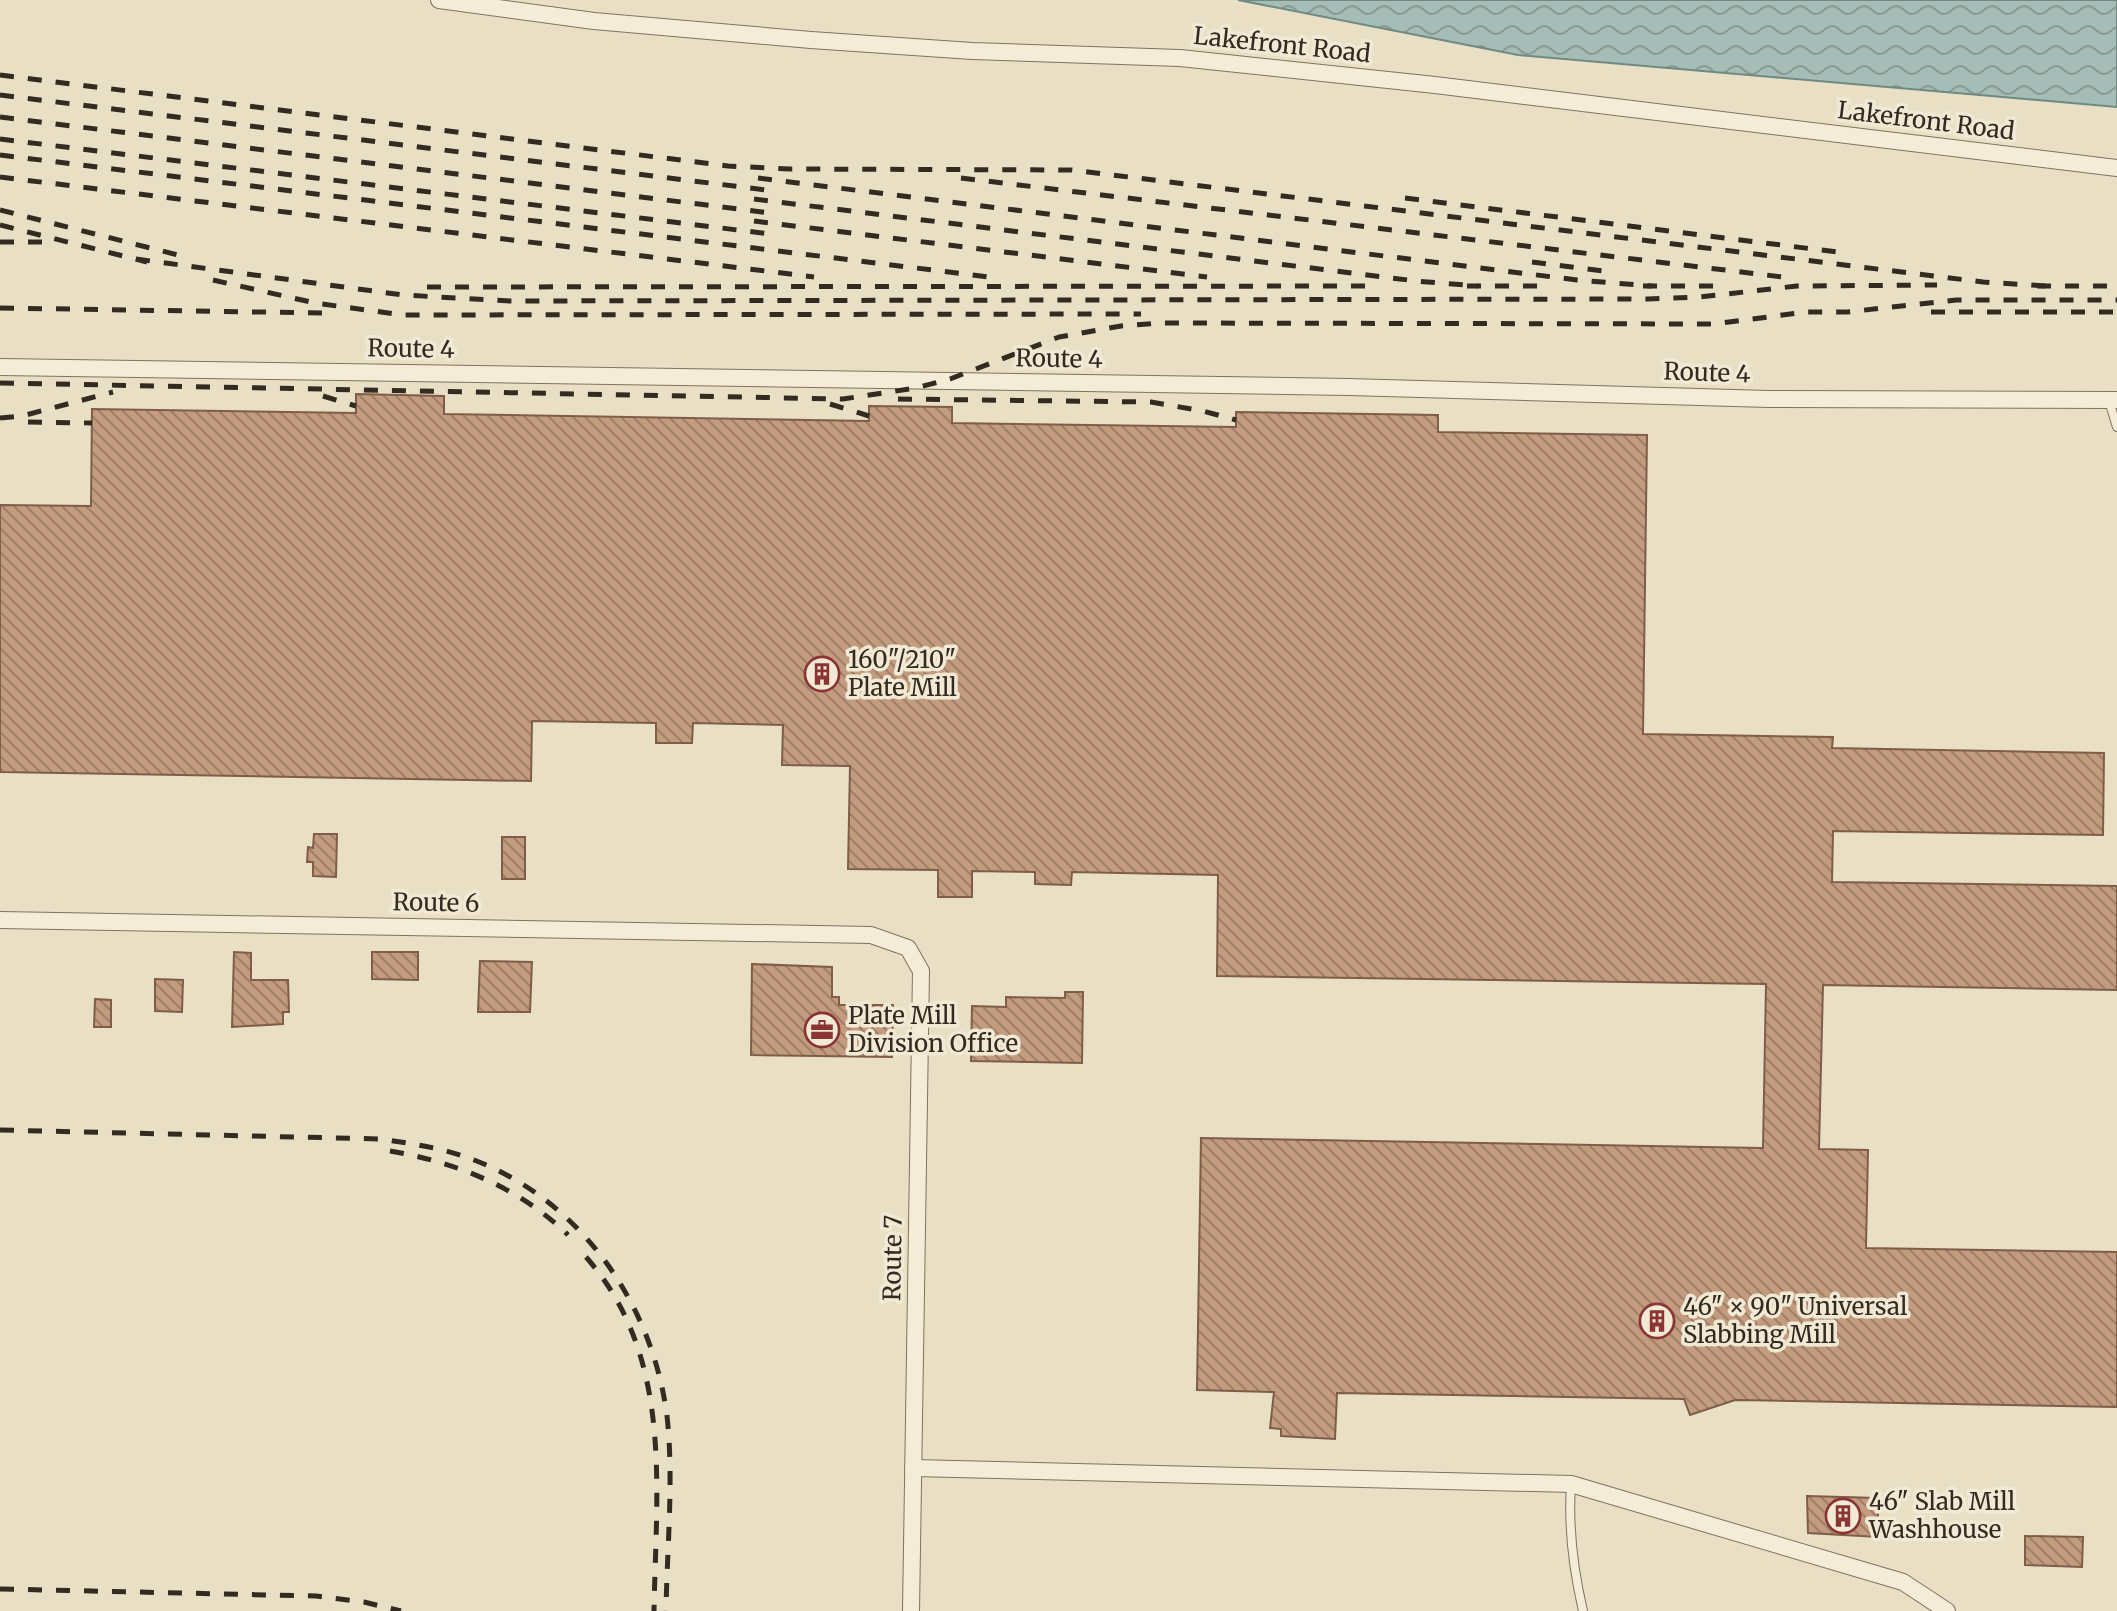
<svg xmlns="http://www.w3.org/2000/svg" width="2117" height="1611" viewBox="0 0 2117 1611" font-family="Merriweather,serif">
<defs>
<pattern id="water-waves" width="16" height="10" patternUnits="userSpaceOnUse" patternTransform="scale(2)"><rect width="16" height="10" fill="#a6bdb7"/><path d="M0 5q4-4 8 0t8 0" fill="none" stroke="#889a94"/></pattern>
<pattern id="building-back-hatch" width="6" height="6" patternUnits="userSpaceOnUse" patternTransform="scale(2)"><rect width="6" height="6" fill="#c39c7f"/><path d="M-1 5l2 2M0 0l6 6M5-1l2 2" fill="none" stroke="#9f7f68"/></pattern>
</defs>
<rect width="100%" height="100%" fill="#e9dfc5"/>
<polygon fill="url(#water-waves)" stroke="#6e8a83" stroke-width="2" points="1238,0 2117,0 2117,107 1518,55"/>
<g fill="url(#building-back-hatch)" stroke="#7f5d46" stroke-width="2">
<polygon points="356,394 444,396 444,414 869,421 869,406 952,407 952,423 1236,427 1236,412 1438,415 1438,432 1647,435 1643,734 1833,737 1832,748 2104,753 2103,835 1833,831 1832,882 2117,886 2117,990 1823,985 1819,1149 1868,1150 1866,1248 2117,1252 2117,1407 1735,1400 1690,1415 1684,1399 1337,1393 1335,1439 1281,1436 1281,1429 1270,1428 1274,1392 1197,1390 1201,1138 1763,1148 1766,984 1217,976 1218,875 1072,872 1071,885 1035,884 1035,872 972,871 972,897 938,897 938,870 848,869 850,766 782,765 783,725 693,723 692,743 656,743 656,723 532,721 531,781 0,772 0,505 91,506 92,409 356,413"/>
<polygon points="314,834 337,834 336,877 313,876 313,862 307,862 308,847 313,848"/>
<rect x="502" y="837" width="23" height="42"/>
<polygon points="234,952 251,953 251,980 288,980 289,1012 283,1012 283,1024 232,1027"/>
<polygon points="372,952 418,952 418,980 372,979"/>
<polygon points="480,961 532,962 530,1012 478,1012"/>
<polygon points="752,964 832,967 832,997 839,997 839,1005 893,1005 892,1057 751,1055"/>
<polygon points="155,979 183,980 182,1012 155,1011"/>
<polygon points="1065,992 1083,992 1082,1063 971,1061 972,1006 1006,1007 1006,997 1065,998"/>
<polygon points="95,999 111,1000 111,1027 94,1027"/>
<polygon points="1807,1496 1878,1498 1878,1537 1808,1533"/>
<polygon points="2025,1536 2083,1537 2082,1567 2025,1565"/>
</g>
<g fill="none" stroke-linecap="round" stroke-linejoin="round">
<g stroke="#82715d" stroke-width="10">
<g id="lane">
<polyline points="2109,401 2117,427"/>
<path d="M1571 1485C1568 1529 1573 1568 1583 1611"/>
</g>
</g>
<g stroke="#82715d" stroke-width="18">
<g id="street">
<polyline points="439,0 594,21 811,40 972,51 1180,58 1435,85 2117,168"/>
<polyline points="0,367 1349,387 1769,399 2117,400"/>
<polyline points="0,920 871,935 908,948 921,971 911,1611"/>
<polyline points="913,1468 1571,1484 1903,1582 1947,1611"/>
</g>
</g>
<use href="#lane" stroke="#f5ecd8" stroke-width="8"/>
<use href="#street" stroke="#f5ecd8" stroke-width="16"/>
<g stroke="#342a20" stroke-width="5" stroke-dasharray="14 14" stroke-linecap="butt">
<polyline points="0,75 728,166 789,169 1072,170 1983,282 2046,286"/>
<polyline points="0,95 774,191"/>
<polyline points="0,117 770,213"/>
<polyline points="0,139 770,234"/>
<polyline points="0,155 989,277"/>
<polyline points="0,177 814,277"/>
<polyline points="758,178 1577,280 1652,286"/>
<polyline points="961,178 1791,278"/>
<polyline points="1405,198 1845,253"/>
<polyline points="754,199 1416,281 1478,286"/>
<polyline points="0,210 182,256"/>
<polyline points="754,221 1207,277"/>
<polyline points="0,225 147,262"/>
<polyline points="0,242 44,242"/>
<polyline points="136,259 403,295 510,301 1648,299 1700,297 1797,286 1937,285"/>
<polyline points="1532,262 1604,271"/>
<polyline points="213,280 315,303 403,315 1141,314"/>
<polyline points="1467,286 1551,286"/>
<polyline points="1643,286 1719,286"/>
<polyline points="2037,286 2117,286"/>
<polyline points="427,287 1379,286"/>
<polyline points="0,308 324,313"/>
<polyline points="1931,312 2117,312"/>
<polyline points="0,383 843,399 916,388 950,379 1059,337 1121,326 1161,323 1714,324 1806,312 1847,312 1956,300 2117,300"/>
<polyline points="323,396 356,406"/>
<polyline points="898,399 1151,402 1203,411 1236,420"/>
<polyline points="830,404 869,416"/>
<polyline points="0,418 22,416 113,392"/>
<polyline points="28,422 92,423"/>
<path d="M0 1130 380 1139C408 1143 436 1147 463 1156 576 1194 652 1300 667 1416 674 1480 667 1547 666 1611"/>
<path d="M390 1151C456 1162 520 1188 568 1235"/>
<path d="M586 1257C674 1357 656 1488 654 1611"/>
<polyline points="0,1589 316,1596 364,1602 401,1611"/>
</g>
</g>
<defs>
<g id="building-ring" transform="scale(1.8)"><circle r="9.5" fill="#f1e9d4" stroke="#8a3434" stroke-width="1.5"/><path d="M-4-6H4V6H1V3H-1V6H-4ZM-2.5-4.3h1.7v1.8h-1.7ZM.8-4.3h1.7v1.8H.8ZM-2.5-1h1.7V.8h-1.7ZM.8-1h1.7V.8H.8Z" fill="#8a3434"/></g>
<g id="office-ring" transform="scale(1.8)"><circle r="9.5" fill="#f1e9d4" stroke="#8a3434" stroke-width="1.5"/><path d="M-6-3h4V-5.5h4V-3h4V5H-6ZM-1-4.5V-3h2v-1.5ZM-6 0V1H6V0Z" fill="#8a3434"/></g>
</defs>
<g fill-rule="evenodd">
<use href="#building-ring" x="822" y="674"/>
<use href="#office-ring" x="822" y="1030"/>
<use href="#building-ring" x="1657" y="1321"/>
<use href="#building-ring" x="1843" y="1516"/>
</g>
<g text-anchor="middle" stroke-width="7" stroke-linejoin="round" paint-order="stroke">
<g font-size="24" fill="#342a20" stroke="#f1e9d4">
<text transform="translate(1282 45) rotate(6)" y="8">Lakefront Road</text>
<text transform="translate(1926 121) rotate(7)" y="8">Lakefront Road</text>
<text transform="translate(411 349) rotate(1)" y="8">Route 4</text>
<text transform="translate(1059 359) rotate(1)" y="8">Route 4</text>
<text transform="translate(1707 373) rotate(2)" y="8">Route 4</text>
<text transform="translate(436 903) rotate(1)" y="8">Route 6</text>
<text transform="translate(893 1258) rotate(-89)" y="8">Route 7</text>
</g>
<g font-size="24" fill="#342a20" stroke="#f1e9d4" text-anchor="start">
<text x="848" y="668">160"/210"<tspan x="848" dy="28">Plate Mill</tspan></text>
<text x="848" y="1024">Plate Mill<tspan x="848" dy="28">Division Office</tspan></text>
<text x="1683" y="1315">46" × 90" Universal<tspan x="1683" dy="28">Slabbing Mill</tspan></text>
<text x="1869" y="1510">46" Slab Mill<tspan x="1869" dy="28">Washhouse</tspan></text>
</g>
</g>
</svg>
